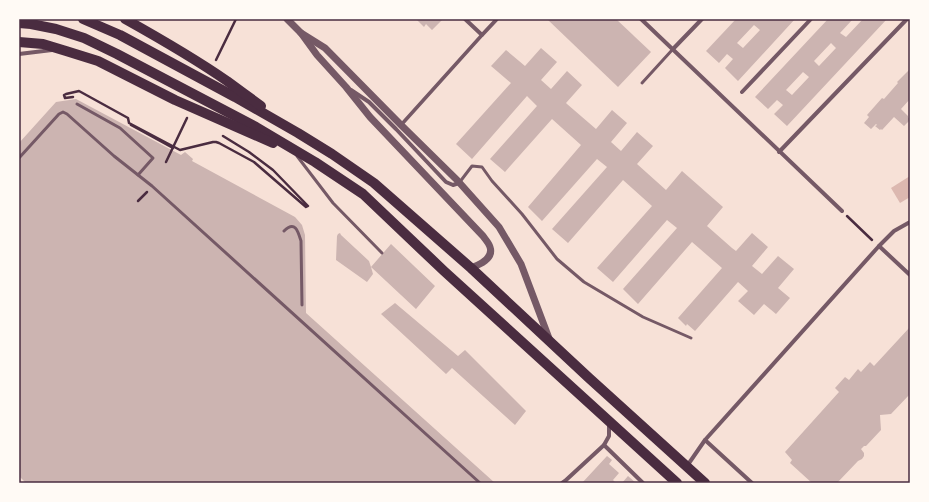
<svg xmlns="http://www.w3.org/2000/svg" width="929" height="502" viewBox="0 0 929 502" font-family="'Fira Sans Condensed',sans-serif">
<rect width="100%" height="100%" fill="#f7e1d7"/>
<polygon fill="#dcb8b0" points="910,176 910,197 900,203 891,188"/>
<g fill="#ccb4b1" fill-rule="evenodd">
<polygon points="416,19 443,19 432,30 426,24 424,27"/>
<polygon points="547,19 616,19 651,52 618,87"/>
<path d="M736 19H769L770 20 771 19H795L738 81 725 68 733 59 727 54 719 63 706 51ZM754 25 760 30 743 48 737 43Z"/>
<path d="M828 19H853L840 33 846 37 863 19H887L787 126 774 114 783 105 777 100 768 109 755 97ZM831 43 836 48 819 66 814 61ZM803 72 809 77 792 95 786 90Z"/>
<polygon points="541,48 557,62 541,80 551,89 567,71 582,85 566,103 567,104 596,129 612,110 627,123 611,142 621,151 637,132 653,146 637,164 666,190 682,171 723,207 707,226 732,248 736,251 752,233 768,247 752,266 762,274 778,256 794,269 778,288 790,298 776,314 764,304 754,315 738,301 748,291 738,282 695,331 687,324 686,326 678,318 722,268 692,242 638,304 623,289 677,228 667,220 613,282 597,268 652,206 623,180 568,243 552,229 607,167 597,159 542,221 528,207 581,145 552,119 505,172 490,159 537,106 527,96 472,159 456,144 511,83 491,66 506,50 525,66"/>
<polygon points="910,69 910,99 901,109 908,116 908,117 910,120 904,126 894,117 882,130 881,129 880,130 875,126 877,125 876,124 871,129 864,123 869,117 867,115 882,98 884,99 898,83 897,82"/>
<polygon points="76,99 181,155 185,152 193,159 192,161 295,217 302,225 305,235 306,313 495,483 26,483 19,476 19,143 56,102"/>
<polygon points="340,233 341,235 369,261 371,267 391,244 435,286 416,309 371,267 373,274 367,282 336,260 337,236 338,234"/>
<polygon points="395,303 458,356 465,350 526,411 515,425 452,368 446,374 381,314"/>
<polygon points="910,327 910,394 891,414 880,415 881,430 866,446 864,446 861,449 864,453 864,456 862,459 858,461 837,483 812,483 790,463 792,460 785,452 839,392 835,388 845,377 849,380 858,369 861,372 870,362 874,366"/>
<polygon points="607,456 612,460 609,464 619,473 613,480 616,483 582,483"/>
<polygon points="628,476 636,483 622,483"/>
</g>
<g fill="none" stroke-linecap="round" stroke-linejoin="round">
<g stroke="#4a2c40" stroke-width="2.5">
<polyline points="216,60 236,19"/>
<polyline points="73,97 65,98 64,95 66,94 79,91 128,118 129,123 180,150 213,142 216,142 219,143 254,162 306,207 308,206 273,170 249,152 223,136"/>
<polyline points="131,125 173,148"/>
<polyline points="166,162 187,118"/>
<polyline points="138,201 147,192"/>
<polyline points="847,216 872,240"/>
</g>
<g stroke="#755966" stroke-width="3">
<polyline points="642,83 673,49"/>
<polyline points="77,104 120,128 153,158 138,175"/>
<polyline points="297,156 333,203 382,253"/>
<polyline points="19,158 59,114 63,112 67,114 114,156 152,186 480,483"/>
<polyline points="459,183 472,166 482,167 492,181 522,214 557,259 584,282 643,317 691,338"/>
<path d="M284 231C295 220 298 231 301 241L302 305"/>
</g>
<polyline stroke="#755966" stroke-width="3.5" points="401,125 482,35"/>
<g stroke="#755966" stroke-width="4">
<polyline points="465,19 482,35 497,19"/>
<polyline points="641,19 842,211"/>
<polyline points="673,49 702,19"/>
<polyline points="19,54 52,50"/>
<polyline points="351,90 369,102 396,129 446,182 453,185 459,183"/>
<polyline points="742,92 811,19"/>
<polyline points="779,152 907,19"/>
<polyline points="879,246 910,275"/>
<polyline points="705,440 752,483"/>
<polyline points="604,445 643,483"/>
<polyline points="687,466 705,440 879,246 894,231 910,222"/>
<polyline points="562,483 565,481 604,445 609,436 609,423"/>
</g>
<g stroke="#755966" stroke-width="7">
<path d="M287 19 301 33 317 55 346 87 370 117 483 236C485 239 489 243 490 247 494 259 479 265 471 268"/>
<polyline points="301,33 325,48 401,125 457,180 499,227 521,264 550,341"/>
</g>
<g stroke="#4a2c40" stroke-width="10">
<polyline points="83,19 120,35 235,97 298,133 332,154 374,183 471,268 589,378 705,483"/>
<path d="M125 19C159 38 194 58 227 81 238 89 250 98 261 106"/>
<polyline points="19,23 31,24 56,29 84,38 117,54 256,127 315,162 363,194 444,271 677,483"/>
<polyline points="19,42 43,44 66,51 98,61 175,100 273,143"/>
</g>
</g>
<rect width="929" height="502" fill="none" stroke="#fffaf5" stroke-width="40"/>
<rect x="20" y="20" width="889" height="462" fill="none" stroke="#4a2c40" stroke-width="1.5"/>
</svg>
